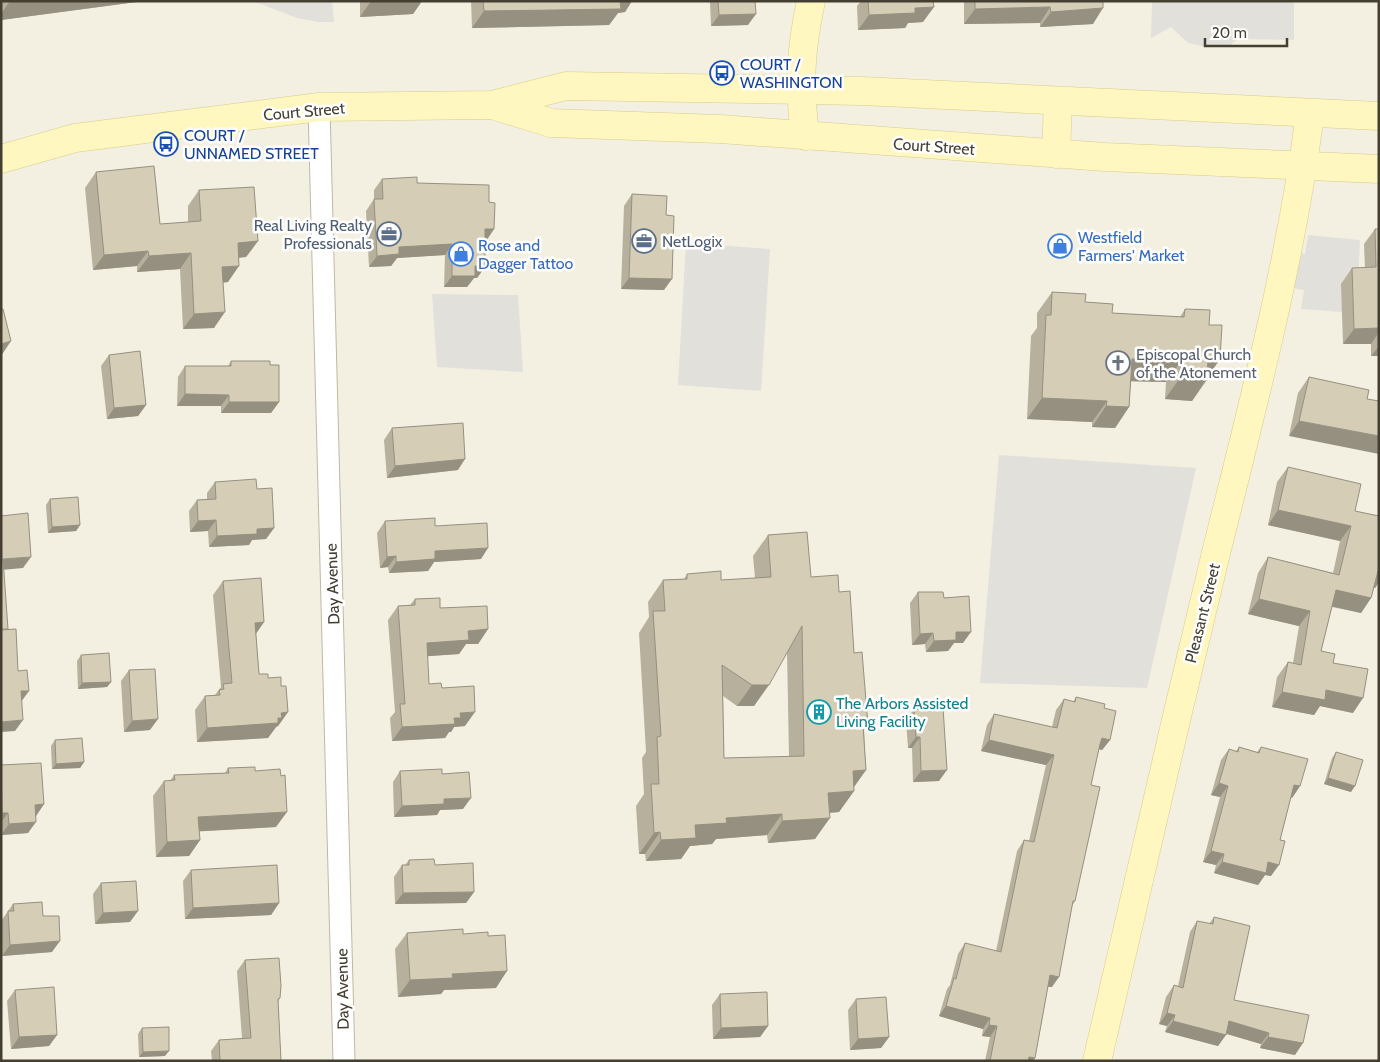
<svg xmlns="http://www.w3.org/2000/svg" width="1380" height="1062" viewBox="0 0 1380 1062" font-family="Cabin,sans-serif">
<rect width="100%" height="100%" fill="#f3f0e2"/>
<g fill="#e2e0db">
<polygon points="253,1 332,1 334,22 318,22 297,18"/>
<polygon points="1152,1 1294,1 1294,40 1238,39 1229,46 1202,46 1188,43 1171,27 1151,38"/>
<polygon points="1308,235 1360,240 1358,283 1342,312 1301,309 1304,290 1292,288 1300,253 1305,254"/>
<polygon points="686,243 770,249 761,391 678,385"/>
<polygon points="432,294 518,295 523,372 437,367"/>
<polygon points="999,455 1196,468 1147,688 980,683"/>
</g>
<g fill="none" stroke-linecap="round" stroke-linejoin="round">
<g stroke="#bfb8a4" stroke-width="23">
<polyline id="street" points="319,107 344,1061"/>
</g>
<g stroke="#d7cc8c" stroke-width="29">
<g id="secondary">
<polyline points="492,105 551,123 720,129 1105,157 1379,169"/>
<path d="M805 136C799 84 800 52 811 1"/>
<polyline points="1056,154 1058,101"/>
<polyline points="1,159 75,138 319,107 492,105 566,86 862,91 1379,116"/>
<path d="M1097 1061C1136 891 1175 722 1216 553 1252 408 1291 262 1310 114"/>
</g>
</g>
<use href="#street" stroke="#fff" stroke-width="21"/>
<use href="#secondary" stroke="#fff7bf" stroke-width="28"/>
</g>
<g fill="#b7b09d" fill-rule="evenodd">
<polygon points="1,1 144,1 1,20"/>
<polygon points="360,1 422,1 413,14 360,17"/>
<polygon points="471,1 632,1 625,12 618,13 609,25 472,28"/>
<polygon points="703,1 755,1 748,25 711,26 710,2 703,2"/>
<polygon points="861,1 868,1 923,22 908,23 905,28 858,30 857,6"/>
<polygon points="964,1 1103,1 1093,24 1040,27 1040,23 964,24"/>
<polygon points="96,172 160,224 188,222 188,206 199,190 258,241 246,257 239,258 228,282 223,283 214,328 183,329 180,269 137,272 137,266 93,270 85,188"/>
<polygon points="382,179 417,183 489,202 494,229 486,241 485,241 485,267 477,278 474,278 467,287 444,287 445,255 397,258 391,266 369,267 366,211 374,199 374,190"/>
<polygon points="632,194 666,215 664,290 621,289 624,206"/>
<polygon points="1375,229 1379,229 1379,356 1371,356 1371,344 1343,344 1341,284 1352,268 1365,268 1364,244"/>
<polygon points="1052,292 1085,302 1112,313 1180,317 1185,309 1207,380 1192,401 1165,399 1166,382 1131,381 1129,407 1115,428 1092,427 1092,422 1027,419 1031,336 1037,328 1037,313"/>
<polygon points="109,355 146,405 138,416 107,419 101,366"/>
<polygon points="231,361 270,365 279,402 271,413 221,413 221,406 177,406 178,377 185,366 228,366"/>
<polygon points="1309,377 1367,399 1289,436 1298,393"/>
<polygon points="392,428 458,470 387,478 384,440"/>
<polygon points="1288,467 1355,511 1379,516 1379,582 1375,588 1374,588 1371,598 1361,613 1332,607 1321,651 1333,663 1353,713 1320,706 1314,715 1272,707 1277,677 1288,662 1293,663 1299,626 1248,614 1258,573 1268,557 1333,573 1340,541 1268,525 1277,482"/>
<polygon points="215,482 257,489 274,528 266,539 252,540 249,545 209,547 208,531 190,532 189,511 197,500 207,499 207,493"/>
<polygon points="50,499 80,525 76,531 48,533 46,505"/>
<polygon points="385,521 435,526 481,559 434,562 428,571 389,573 388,567 380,568 377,533"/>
<path d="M768 535 811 577 839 592 854 653 868 725 864 730 866 770 854 787V791L839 812 829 813 815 839 768 843 767 835 716 839 712 844 690 846 681 859 646 861 645 854H639L636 806 644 794 642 758 646 752 639 633 649 617 648 602 663 580 684 579 687 574 721 580 755 578 753 556ZM787 652 789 757 724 758 723 696 737 706H754Z"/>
<polygon points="223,581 264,622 256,634 259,674 268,678 281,686 288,712 278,726 276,727 268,738 197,742 195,710 205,696 215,695 221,687 213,595"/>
<polygon points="918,592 944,598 963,643 954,643 948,651 926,652 925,644 912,645 910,603"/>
<polygon points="415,599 440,608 488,629 478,644 466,644 459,654 427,656 429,684 442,688 465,726 454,727 451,732 449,732 445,738 392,741 390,718 395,712 388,620 398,606 410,605"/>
<polygon points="81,655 111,682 107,687 78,689 77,661"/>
<polygon points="129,670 150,730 124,732 121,681"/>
<polygon points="1076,697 1104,708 1110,740 1102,750 1099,749 1091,785 1075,901 1072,906 1052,987 1048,987 1035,1058 1033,1061 985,1061 990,1037 982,1036 983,1029 939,1016 947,989 950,985 958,954 965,943 996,951 1017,851 1024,840 1029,841 1046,765 981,751 987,725 994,714 1052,727 1056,710 1064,699 1073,702"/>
<polygon points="914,709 939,781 913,782 912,748 908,748 906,720"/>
<polygon points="55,740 84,762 80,768 52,769 51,746"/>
<polygon points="1239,747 1257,752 1261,747 1300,786 1292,798 1291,797 1271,876 1265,875 1258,885 1214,873 1216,865 1203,862 1220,797 1211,795 1221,760 1229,749 1236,751"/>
<polygon points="1336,752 1351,792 1324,784 1332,758"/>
<polygon points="1,765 44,804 36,816 28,833 1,835"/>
<polygon points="228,768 255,771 276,827 199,831 200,840 189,856 156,857 153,796 164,781 170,781 174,775 225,773"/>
<polygon points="400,771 442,774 463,809 440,810 437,815 394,817 393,782"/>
<polygon points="409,860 435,865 474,892 466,903 395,904 394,877 402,865 405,865"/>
<polygon points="191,870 279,903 271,915 185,919 183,881"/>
<polygon points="101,883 130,922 95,924 93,894"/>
<polygon points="13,904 43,916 52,952 2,956 1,921"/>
<polygon points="1214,917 1234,1000 1295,1055 1260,1048 1261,1044 1226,1034 1218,1046 1165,1032 1167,1026 1159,1024 1166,997 1174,985 1178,986 1190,932 1197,921 1209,924"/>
<polygon points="407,933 463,934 488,936 496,988 444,990 441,994 398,997 395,949"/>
<polygon points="245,960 280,998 278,1002 281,1061 212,1061 211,1051 219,1040 242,1038 237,971"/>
<polygon points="15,990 57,1035 49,1046 11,1049 7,1001"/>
<polygon points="720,994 768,1026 760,1037 713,1039 712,1005"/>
<polygon points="856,999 889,1037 881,1048 850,1050 848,1010"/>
<polygon points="142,1028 165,1056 139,1057 138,1034"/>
</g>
<g fill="#95907f">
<polygon points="10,1 144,1 1,20 1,14"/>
<polygon points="371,1 422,1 413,14 360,17"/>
<polygon points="617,1 632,1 625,12 618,13 609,25 472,28 484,11"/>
<polygon points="934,7 923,22 908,23 905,28 858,30 869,15 915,8"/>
<polygon points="1050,7 1040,23 964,24 975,9"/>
<polygon points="1103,8 1093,24 1040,27 1051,12"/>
<polygon points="756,14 748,25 711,26 719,15"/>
<polygon points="485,229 494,229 486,241 478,241"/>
<polygon points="258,241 246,257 227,258 238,243"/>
<polygon points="452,244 445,255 397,258 391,266 369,267 377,256 399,247"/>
<polygon points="148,251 137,266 93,270 104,255"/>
<polygon points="191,253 180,269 137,272 149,256"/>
<polygon points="239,266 228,282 211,283 222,267"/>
<polygon points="475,266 485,267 477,278 474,278 467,287 444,287 452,276"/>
<polygon points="629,278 672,279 664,290 621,289"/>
<polygon points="225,312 214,328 183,329 194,314"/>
<polygon points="1379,328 1379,332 1371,344 1343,344 1354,329"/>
<polygon points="11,341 1,356 1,344"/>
<polygon points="1379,346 1379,356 1371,356"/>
<polygon points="1132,359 1181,361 1166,382 1117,381"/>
<polygon points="1208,359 1220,359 1192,401 1165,399 1180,378"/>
<polygon points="185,394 229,395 221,406 177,406"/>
<polygon points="1042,398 1107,401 1092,422 1027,419"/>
<polygon points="229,402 279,402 271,413 221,413"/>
<polygon points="146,405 138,416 107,419 114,408"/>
<polygon points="1106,406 1129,407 1115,428 1092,427"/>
<polygon points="1299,421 1379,436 1379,454 1289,436"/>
<polygon points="465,459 458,470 387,478 395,466"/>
<polygon points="1278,510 1351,526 1340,541 1268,525"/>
<polygon points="216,520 208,531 190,532 198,521"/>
<polygon points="80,525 76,531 48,533 52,527"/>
<polygon points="274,528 266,539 252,540 249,545 209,547 217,536 257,529"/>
<polygon points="488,548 481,559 434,562 428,571 389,573 396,562 435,551"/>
<polygon points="396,556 388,567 380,568 387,557"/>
<polygon points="31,557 23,568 1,570 3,559"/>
<polygon points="1378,571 1379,571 1379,582 1375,588 1367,586"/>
<polygon points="1336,590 1371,598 1361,613 1326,605"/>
<polygon points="1259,599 1310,611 1299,626 1248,614"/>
<polygon points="264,622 254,636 255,623"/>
<polygon points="488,629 478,644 466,644 459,654 417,657 427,643 468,631"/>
<polygon points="956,632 971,632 963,643 954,643 948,651 926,652 934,641"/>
<polygon points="933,633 925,644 912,645 920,634"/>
<polygon points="111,682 107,687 78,689 82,683"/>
<polygon points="752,685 769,685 754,706 737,706"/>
<polygon points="1326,690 1363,698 1353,713 1320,706 1314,715 1272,707 1282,692"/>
<polygon points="21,691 29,691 21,702"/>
<polygon points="288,712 278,726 276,727 268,738 197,742 207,728"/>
<polygon points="475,712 465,726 454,727 451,732 449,732 445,738 392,741 402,727 454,718 460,713"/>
<polygon points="158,719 150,730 124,732 132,721"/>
<polygon points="23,720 15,731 1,732 1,722"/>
<polygon points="916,737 920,737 912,748 908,748"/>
<polygon points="1102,738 1110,740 1102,750 1095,748"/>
<polygon points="989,740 1054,755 1046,765 981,751"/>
<polygon points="84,762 80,768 52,769 56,764"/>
<polygon points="866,770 851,791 853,771"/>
<polygon points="947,770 939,781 913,782 921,771"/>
<polygon points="1328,778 1355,786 1351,792 1324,784"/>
<polygon points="1219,783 1228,786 1220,797 1211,795"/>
<polygon points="1294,785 1300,786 1292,798 1287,796"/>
<polygon points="854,791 839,812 813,814 828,793"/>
<polygon points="471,798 463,809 440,810 437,815 394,817 402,806 444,799"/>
<polygon points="44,804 36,816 27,816 35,805"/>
<polygon points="287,812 276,827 188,832 198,817"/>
<polygon points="2,813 8,813 1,822 1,814"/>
<polygon points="782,814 767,835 716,839 712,844 690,846 681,859 646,861 661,840 695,825 726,818"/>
<polygon points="830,818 815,839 768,843 782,821"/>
<polygon points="36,822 28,833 1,835 9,824"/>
<polygon points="660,832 645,854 639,854 654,833"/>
<polygon points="200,840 189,856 156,857 167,842"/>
<polygon points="1211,851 1224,854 1216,865 1203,862"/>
<polygon points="1222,862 1268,862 1279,865 1271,876 1265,875 1258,885 1214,873"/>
<polygon points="474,892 466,903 395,904 403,893"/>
<polygon points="279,903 271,915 185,919 193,908"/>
<polygon points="138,911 130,922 95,924 103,913"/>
<polygon points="60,941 52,952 2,956 10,945"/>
<polygon points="507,971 496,988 444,990 441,994 398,997 410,980 452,974"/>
<polygon points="1050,975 1059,977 1052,987 1043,986"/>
<polygon points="946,1006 990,1018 983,1029 939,1016"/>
<polygon points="1167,1013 1175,1015 1167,1026 1159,1024"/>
<polygon points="1173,1021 1226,1035 1218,1046 1165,1032"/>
<polygon points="1229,1021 1269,1033 1261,1044 1221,1032"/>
<polygon points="989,1025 997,1026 990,1037 982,1036"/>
<polygon points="768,1026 760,1037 713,1039 721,1028"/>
<polygon points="57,1035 49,1046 11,1049 19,1037"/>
<polygon points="889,1037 881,1048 850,1050 858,1039"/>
<polygon points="1268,1037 1303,1043 1295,1055 1260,1048"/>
<polygon points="169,1051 165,1056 139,1057 143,1052"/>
<polygon points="1029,1057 1035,1058 1033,1061 1026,1061"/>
</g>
<g fill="#d5cdb6" stroke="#95907f" fill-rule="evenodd">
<polygon points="483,1 620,1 621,9 484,11"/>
<polygon points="718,1 755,1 756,14 719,15"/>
<polygon points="868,1 933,1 934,7 915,8 915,13 869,15"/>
<polygon points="975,1 1103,1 1103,8 1051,12 1050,7 975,9"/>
<polygon points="154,166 160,224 201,221 199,190 254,187 258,241 238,243 239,266 222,267 225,312 194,314 191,253 149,256 148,251 104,255 96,172"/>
<polygon points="417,177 417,183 489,185 489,202 495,203 494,229 485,229 485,267 475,266 475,276 452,276 452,244 399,247 399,254 377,256 374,199 383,199 382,179"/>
<polygon points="632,194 667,196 666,215 674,216 672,279 629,278"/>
<polygon points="1375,229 1379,229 1379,328 1354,329 1352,268 1376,267"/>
<polygon points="1052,292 1086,294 1085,302 1113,304 1112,313 1184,317 1185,309 1210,310 1209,325 1222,325 1220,359 1208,359 1207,380 1180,378 1181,361 1132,359 1129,407 1106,406 1107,401 1042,398 1046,315 1051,315"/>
<polygon points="1,309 3,309 11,341 1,344"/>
<polygon points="140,351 146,405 114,408 109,355"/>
<polygon points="231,361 270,361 270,365 279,365 279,402 229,402 229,395 185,394 185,366 231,366"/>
<polygon points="1309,377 1369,390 1367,399 1379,401 1379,436 1299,421"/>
<polygon points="463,423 465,459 395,466 392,428"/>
<polygon points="1288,467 1361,484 1355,511 1379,516 1379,571 1378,571 1371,598 1336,590 1321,651 1335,654 1333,663 1368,669 1363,698 1326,690 1325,700 1282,692 1288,662 1301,665 1310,611 1259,599 1268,557 1339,575 1351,526 1278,510"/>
<polygon points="256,479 257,489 272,488 274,528 257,529 257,534 217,536 216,520 198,521 197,500 216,499 215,482"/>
<polygon points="78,497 80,525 52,527 50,499"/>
<polygon points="28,513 31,557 3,559 8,629 1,629 1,516"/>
<polygon points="435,518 435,526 487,523 488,548 435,551 435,559 396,562 396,556 387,557 385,521"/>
<path d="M807 532 811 577 838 575 839 592 850 591 854 653 862 652 868 725H863L866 770 853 771 854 791 828 793 830 818 782 821V814L726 818 727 823 695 825 696 838 661 840 660 832 654 833 651 784H659L657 737 661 736 653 611H665L663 580 687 579V574L721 571V580L771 577 768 535ZM802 626 804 756 724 758 722 665 752 685H769Z"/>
<polygon points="261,578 264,622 255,623 259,674 268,674 268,678 281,677 281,686 286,686 288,712 281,713 282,718 278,718 278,723 207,728 205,696 220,695 219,690 224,689 223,684 232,683 223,581"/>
<polygon points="918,592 943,592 944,598 969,596 971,632 956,632 956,640 934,641 933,633 920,634"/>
<polygon points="440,598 440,608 487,606 488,629 468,631 469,640 427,643 429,684 441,683 442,688 474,686 475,712 460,713 461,718 454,718 455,724 402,727 400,704 405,704 398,606 415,605 415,599"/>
<polygon points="16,629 18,671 27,670 29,691 21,691 23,720 1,722 1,630"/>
<polygon points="109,653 111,682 82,683 81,655"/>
<polygon points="155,669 158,719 132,721 129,670"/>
<polygon points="1076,697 1105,704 1104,708 1116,711 1110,740 1102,738 1100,744 1091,785 1100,787 1075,901 1073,901 1059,977 1050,975 1035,1058 1029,1057 1028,1061 990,1061 997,1026 989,1025 990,1018 946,1006 954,978 956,979 965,943 1001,952 1024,840 1034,842 1054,755 989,740 994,714 1057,728 1064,699 1075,702"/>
<polygon points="943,707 947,770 921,771 920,737 916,737 914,709"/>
<polygon points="82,738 84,762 56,764 55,740"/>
<polygon points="1239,747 1259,753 1261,747 1308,759 1300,786 1294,785 1280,840 1285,841 1279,865 1268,862 1266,873 1222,862 1224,854 1211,851 1228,786 1219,783 1229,749 1238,752"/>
<polygon points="1336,752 1363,760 1355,786 1328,778"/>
<polygon points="41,763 44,804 35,805 36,822 9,824 8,813 2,813 1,765"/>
<polygon points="255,767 255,771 280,769 281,776 285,775 287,812 198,817 200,840 167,842 164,781 175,780 174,775 229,773 228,768"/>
<polygon points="442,769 442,774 469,772 471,798 444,799 444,804 402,806 400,771"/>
<polygon points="434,859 435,865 473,863 474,892 403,893 402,865 409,865 409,860"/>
<polygon points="277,865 279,903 193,908 191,870"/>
<polygon points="136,881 138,911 103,913 101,883"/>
<polygon points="42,902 43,916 59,916 60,941 10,945 8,911 14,911 13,904"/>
<polygon points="1214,917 1250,926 1234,1000 1309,1015 1303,1043 1268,1037 1269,1033 1229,1021 1226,1035 1173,1021 1175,1015 1167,1013 1174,985 1183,988 1197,921 1213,924"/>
<polygon points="463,929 463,934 488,932 488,936 505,935 507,971 452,974 453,978 410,980 407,933"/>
<polygon points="279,958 281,986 280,998 278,999 281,1061 220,1061 219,1040 251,1038 245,960"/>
<polygon points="54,987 57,1035 19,1037 15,990"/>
<polygon points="767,992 768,1026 721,1028 720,994"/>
<polygon points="886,997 889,1037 858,1039 856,999"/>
<polygon points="169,1027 169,1051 143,1052 142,1028"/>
</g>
<defs>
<g id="bus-ring" transform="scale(1.25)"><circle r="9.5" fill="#fff" stroke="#1a4fb4" stroke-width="1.5"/><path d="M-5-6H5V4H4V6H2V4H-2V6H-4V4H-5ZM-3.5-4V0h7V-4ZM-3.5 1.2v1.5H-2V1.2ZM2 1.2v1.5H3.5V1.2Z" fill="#1a4fb4"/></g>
<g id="office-ring" transform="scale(1.25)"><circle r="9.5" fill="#fff" stroke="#5c6f8a" stroke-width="1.5"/><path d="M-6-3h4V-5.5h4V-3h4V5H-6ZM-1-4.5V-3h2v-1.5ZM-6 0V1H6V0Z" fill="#5c6f8a"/></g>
<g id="shop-ring" transform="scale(1.25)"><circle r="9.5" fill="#fff" stroke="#3f7fe0" stroke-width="1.5"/><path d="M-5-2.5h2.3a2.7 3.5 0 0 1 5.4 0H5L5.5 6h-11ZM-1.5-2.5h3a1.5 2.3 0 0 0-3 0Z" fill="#3f7fe0"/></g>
<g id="church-ring" transform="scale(1.25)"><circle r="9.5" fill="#fff" stroke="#6b7280" stroke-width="1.5"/><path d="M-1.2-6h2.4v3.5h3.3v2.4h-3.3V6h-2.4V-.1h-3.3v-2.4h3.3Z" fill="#6b7280"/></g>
<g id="building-ring" transform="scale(1.25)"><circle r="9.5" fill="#fff" stroke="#0f9aa8" stroke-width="1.5"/><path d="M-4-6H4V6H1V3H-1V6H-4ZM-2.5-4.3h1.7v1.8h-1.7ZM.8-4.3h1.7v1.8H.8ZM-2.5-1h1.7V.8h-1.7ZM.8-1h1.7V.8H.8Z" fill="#0f9aa8"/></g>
</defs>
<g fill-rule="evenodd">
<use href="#bus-ring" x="722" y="73"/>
<use href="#bus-ring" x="166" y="144"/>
<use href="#office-ring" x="389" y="234"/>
<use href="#office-ring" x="644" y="241"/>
<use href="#shop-ring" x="1060" y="246"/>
<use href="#shop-ring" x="461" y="254"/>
<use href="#church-ring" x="1118" y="363"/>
<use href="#building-ring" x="819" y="712"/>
</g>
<g text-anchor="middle" stroke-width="5" stroke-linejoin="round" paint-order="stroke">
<g font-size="16" fill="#164399" stroke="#fff" text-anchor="start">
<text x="740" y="70">COURT /<tspan x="740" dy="18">WASHINGTON</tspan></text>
<text x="184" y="141">COURT /<tspan x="184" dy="18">UNNAMED STREET</tspan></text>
</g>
<g font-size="16" fill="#453f32" stroke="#fff">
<text transform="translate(304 111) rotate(-5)" y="6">Court Street</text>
<text transform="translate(934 146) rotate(4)" y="6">Court Street</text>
<text transform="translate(332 584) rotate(-92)" y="6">Day Avenue</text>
<text transform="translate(1202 613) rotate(-76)" y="6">Pleasant Street</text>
<text transform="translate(342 989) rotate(-91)" y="6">Day Avenue</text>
</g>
<g font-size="16" fill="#4e5e75" stroke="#fff" text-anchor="end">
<text x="372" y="231">Real Living Realty<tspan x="372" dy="18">Professionals</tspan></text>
<text x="662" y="247" text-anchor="start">NetLogix</text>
</g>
<g font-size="16" fill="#366cbe" stroke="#fff" text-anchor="start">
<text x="1078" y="243">Westfield<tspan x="1078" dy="18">Farmers' Market</tspan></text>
<text x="478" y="251">Rose and<tspan x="478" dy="18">Dagger Tattoo</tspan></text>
</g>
<g font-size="16" fill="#5b616d" stroke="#fff" text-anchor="start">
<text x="1136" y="360">Episcopal Church<tspan x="1136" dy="18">of the Atonement</tspan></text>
</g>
<g font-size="16" fill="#0d838f" stroke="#fff" text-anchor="start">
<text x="836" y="709">The Arbors Assisted<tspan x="836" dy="18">Living Facility</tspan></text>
</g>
</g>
<rect width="1380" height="1062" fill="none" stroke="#453f32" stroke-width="5"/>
<path d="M1205 38v8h82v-8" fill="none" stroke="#453f32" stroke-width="2.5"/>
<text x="1212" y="38" font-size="15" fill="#453f32" stroke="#ffffff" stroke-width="4" paint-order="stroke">20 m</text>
</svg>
